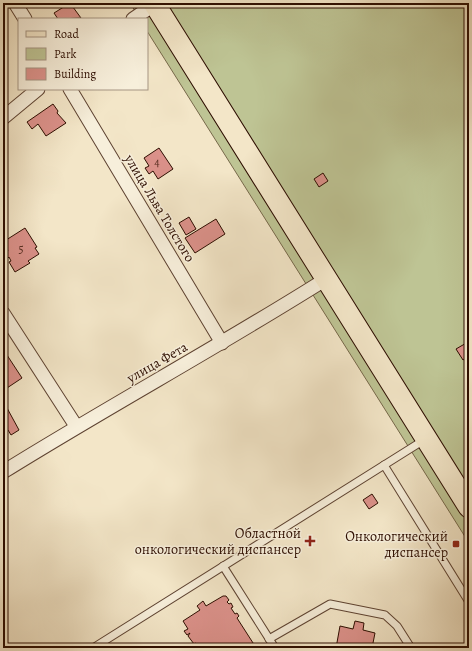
<svg xmlns="http://www.w3.org/2000/svg" width="472" height="651" viewBox="0 0 472 651" font-family="Alegreya,serif">
<rect width="100%" height="100%" fill="#f3e6c8"/>
<filter id="stains"><feTurbulence type="fractalNoise" baseFrequency=".005" numOctaves="4"/><feColorMatrix values="0 0 0 0 .2 0 0 0 0 .09 0 0 0 0 .02 0 0 0 .5 -.17"/></filter>
<radialGradient id="worn" r=".72"><stop offset=".6" stop-color="#630" stop-opacity="0"/><stop offset="1" stop-color="#630" stop-opacity=".3"/></radialGradient>
<polygon fill="#bec494" stroke="#76684a" points="130,3 469,3 469,543 147,31 147,19 140,19"/>
<g fill="#db918a" stroke="#2d0d00">
<polygon points="70,3 81,18 58,19 54,13"/>
<polygon points="53,104 58,111 57,113 66,123 46,136 38,124 32,129 27,122"/>
<polygon points="159,148 173,169 158,179 153,171 149,174 145,168 149,166 144,158"/>
<polygon points="323,173 328,181 319,187 314,179"/>
<polygon points="189,217 196,229 186,235 179,223"/>
<polygon points="216,219 225,234 195,253 185,238"/>
<polygon points="25,228 37,247 35,248 39,254 28,261 30,263 15,272 9,262 11,261 9,257 7,259 4,254 8,251 3,242"/>
<polygon points="468,342 469,356 463,360 456,349"/>
<polygon points="5,352 22,378 4,390 3,353"/>
<polygon points="7,408 19,430 11,435 8,430 3,433 3,411"/>
<polygon points="372,494 378,503 369,509 363,500"/>
<polygon points="223,596 226,596 229,600 227,602 229,604 231,603 233,607 231,608 235,614 237,613 239,616 237,618 255,646 257,645 259,648 200,648 196,643 194,644 188,636 190,633 187,635 184,631 188,629 183,621 200,610 197,606 203,601 206,606"/>
<polygon points="355,621 364,623 363,630 375,633 372,648 336,648 340,626 353,629"/>
</g>
<g fill="none" stroke-linecap="round" stroke-linejoin="round">
<g stroke="#5e4332" stroke-width="9">
<g id="lane">
<polyline points="384,465 469,602"/>
<polyline points="223,566 275,648"/>
<polyline points="269,639 330,604 385,615 397,626 411,648"/>
<polyline points="93,648 424,440"/>
</g>
</g>
<g stroke="#5e4332" stroke-width="15">
<g id="street">
<polyline points="15,3 25,19"/>
<polyline points="133,19 155,4"/>
<polyline points="70,89 222,343"/>
<polyline points="3,118 38,89"/>
<polyline points="3,313 76,426"/>
<path d="M3 472C109 406 220 346 326 279"/>
</g>
</g>
<g stroke="#2d0d00" stroke-width="23">
<polyline id="primary" points="154,3 469,507"/>
</g>
<use href="#lane" stroke="#f7efdb" stroke-width="7"/>
<use href="#street" stroke="#f7efdb" stroke-width="13"/>
<use href="#primary" stroke="#f3e6c8" stroke-width="21"/>
</g>
<g fill="#8f2418" stroke="#f7efdb" stroke-width="1.5">
<path d="M308 535h4v4h4v4h-4v4h-4v-4h-4v-4h4z"/>
<rect x="452" y="540" width="8" height="8" rx="2"/>
</g>
<g text-anchor="middle" stroke-width="3" stroke-linejoin="round" paint-order="stroke">
<g font-size="12" fill="#582e22">
<text x="157" y="166">4</text>
<text x="21" y="253">5</text>
</g>
<g font-size="14" fill="#2d0d00" stroke="#f7efdb">
<text transform="translate(160 208) rotate(59)" y="5">улица Льва Толстого</text>
<text transform="translate(157 362) rotate(-30)" y="5">улица Фета</text>
</g>
<g font-size="14" fill="#2d0d00" stroke="#f7efdb" text-anchor="end">
<text x="301" y="538">Областной<tspan x="301" dy="16">онкологический диспансер</tspan></text>
<text x="448" y="541">Онкологический<tspan x="448" dy="16">диспансер</tspan></text>
</g>
</g>
<rect width="472" height="651" fill="none" stroke="#f3e6c8" stroke-width="16"/>
<rect x="4" y="4" width="464" height="643" fill="none" stroke="#2d0d00" stroke-width="2"/>
<rect x="8" y="8" width="456" height="635" fill="none" stroke="#2d0d00"/>
<rect x="18" y="18" width="130" height="72" fill="#f7efdb" stroke="#a69583"/>
<rect x="26" y="31" width="20" height="6" fill="#f3e6c8" stroke="#a69583"/>
<text x="54" y="38" font-size="12" fill="#2d0d00">Road</text>
<rect x="26" y="48" width="20" height="12" fill="#bec494" stroke="#a69583"/>
<text x="54" y="58" font-size="12" fill="#2d0d00">Park</text>
<rect x="26" y="68" width="20" height="12" fill="#db918a" stroke="#a69583"/>
<text x="54" y="78" font-size="12" fill="#2d0d00">Building</text>
<rect width="100%" height="100%" filter="url(#stains)"/>
<rect width="100%" height="100%" fill="url(#worn)"/>
</svg>
